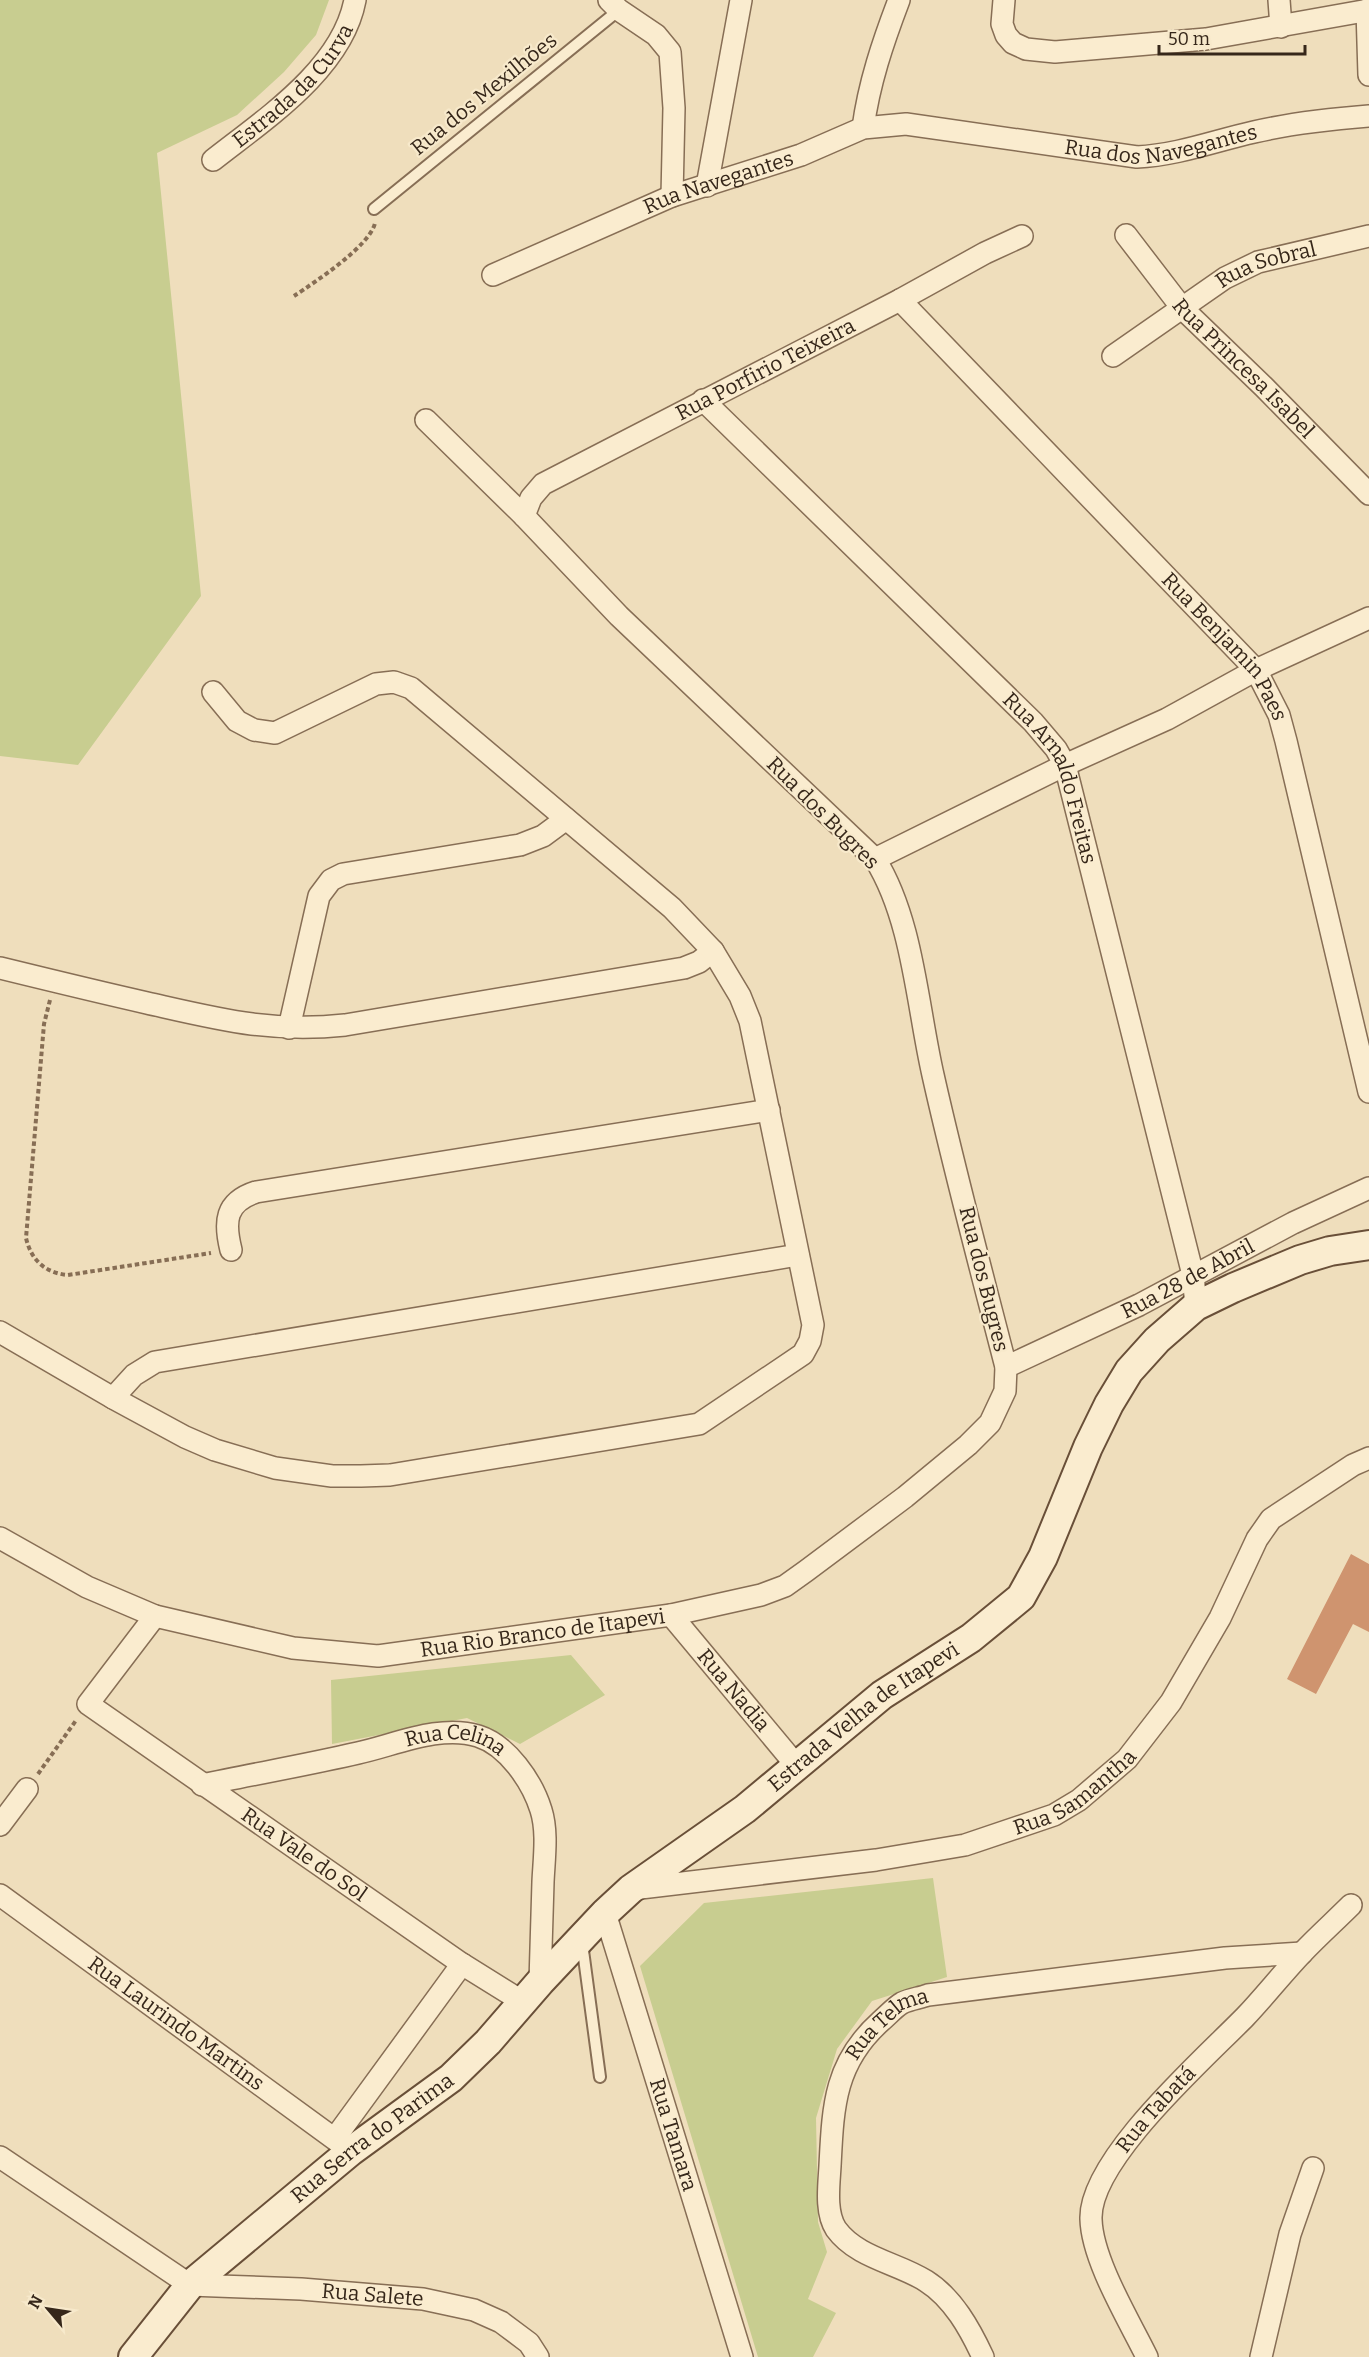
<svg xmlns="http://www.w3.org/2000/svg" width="1369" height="2357" viewBox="0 0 1369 2357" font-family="Bitter,serif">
<rect width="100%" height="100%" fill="#efdebc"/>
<g fill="#c8cd90">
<polygon points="0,0 329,0 316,35 284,72 237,115 157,153 201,596 78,765 0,756"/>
<polygon points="571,1655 605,1695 520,1744 467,1718 332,1744 331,1680"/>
<polygon points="933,1878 947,1977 872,2001 837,2049 816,2118 818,2222 827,2252 808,2299 836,2313 813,2357 758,2357 640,1966 704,1903"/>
</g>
<polygon fill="#cf946f" points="1351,1554 1369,1564 1369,1632 1353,1624 1316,1694 1287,1679"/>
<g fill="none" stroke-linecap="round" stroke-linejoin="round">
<g stroke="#876e55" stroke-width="14">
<g id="lane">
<polyline points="374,209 619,10"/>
<polyline points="582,1943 600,2077"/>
</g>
</g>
<g stroke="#876e55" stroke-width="24">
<g id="street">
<polyline points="609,0 619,10 656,35 670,52 674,108 672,196"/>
<polyline points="1004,0 1002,24 1006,35 1013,43 1026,49 1055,52 1206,39 1369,10"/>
<polyline points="1279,0 1281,27"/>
<polyline points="1367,10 1369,75"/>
<path d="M863 128C869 83 883 42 899 0"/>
<path id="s1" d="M213 160C265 119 342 69 355 0"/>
<polyline points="707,186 741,0"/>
<path id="s2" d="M1126 235 1182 308 1264 387 1369 494"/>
<path id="s3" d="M493 275 672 196 801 155 863 128 906 124 1137 157C1178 155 1214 141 1254 132 1293 123 1330 119 1369 116"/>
<path id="s4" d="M900 300 1256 670 1279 715 1286 741 1369 1092"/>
<path id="s5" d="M1113 356 1225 278 1258 262 1369 236"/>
<path id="s6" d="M703 400 1033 722 1056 749 1065 765 1193 1275 1196 1306"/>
<path id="s7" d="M524 516 531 498 543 484 900 300 985 253 1022 236"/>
<polyline points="875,859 1065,765 1167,719 1256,670 1369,618"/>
<path d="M0 968C49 980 98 992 147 1003 218 1019 270 1033 345 1025L684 968 699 962 713 951"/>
<polyline points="289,1028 319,896 331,880 343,874 520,845 543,836 566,819"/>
<path d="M231 1250C224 1222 225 1202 256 1192L769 1110"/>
<polyline points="0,1332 113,1398 185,1437 215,1450 275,1468 332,1476 361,1476 390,1475 699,1424 803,1354 810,1341 813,1325 750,1021 740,996 713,951 672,908 411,688 394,682 376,684 275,733 254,730 237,721 213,692"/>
<path id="s8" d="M1006 1367 1139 1305 1293 1223 1369 1188"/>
<polyline points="113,1398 134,1375 155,1362 798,1255"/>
<path id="s9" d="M0 1538 87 1587 155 1616 293 1648 378 1656 671 1615 761 1595 785 1586 806 1571 905 1497 968 1445 990 1423 1005 1391 1006 1367C981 1270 955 1173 933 1075 917 1005 913 920 875 859L619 616 524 516 426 420"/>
<path id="s10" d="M671 1615 796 1765"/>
<path id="s11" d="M155 1616 88 1704 462 1964 523 2002"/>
<path id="s12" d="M202 1785C254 1774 306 1765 358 1753 395 1745 440 1724 478 1736 507 1745 532 1781 541 1810 548 1832 544 1859 543 1882 542 1915 541 1948 540 1982"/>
<polyline points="0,1825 27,1789"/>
<path id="s13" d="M632 1889 876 1860 965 1845 1054 1815 1079 1800 1127 1759 1171 1702 1220 1618 1257 1539 1271 1519 1353 1465 1369 1458"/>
<path id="s14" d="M0 1895 351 2151"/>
<path id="s15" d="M605 1913 742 2357"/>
<polyline points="335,2138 462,1964"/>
<path id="s16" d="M0 2157 190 2285 301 2289 423 2299 474 2310 501 2322 529 2343 538 2357"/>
<path id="s17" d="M983 2357C970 2329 953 2298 926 2281 898 2263 857 2258 836 2229 825 2212 829 2185 830 2166 833 2107 834 2063 881 2021 888 2015 895 2007 902 2003 910 1999 920 1998 928 1995L1225 1958 1302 1953"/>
<path id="s18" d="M1147 2357C1129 2320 1092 2260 1091 2219 1089 2160 1204 2059 1245 2017 1265 1996 1282 1974 1302 1953 1318 1936 1335 1921 1351 1905"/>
<polyline points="1261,2357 1290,2234 1313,2168"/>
</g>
</g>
<g stroke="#694f38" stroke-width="32">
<g id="secondary">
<path id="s19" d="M133 2357 190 2285 351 2151 451 2078 488 2042 540 1982 605 1913 631 1889 745 1809 882 1695 971 1638 1021 1597 1043 1557 1088 1447 1109 1404 1129 1371 1157 1340 1196 1306 1233 1288 1300 1260 1330 1251 1369 1245"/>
</g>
</g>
<g stroke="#876e55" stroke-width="4" stroke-dasharray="4.5 3" stroke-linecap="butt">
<path d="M294 296C315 282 370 246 375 223"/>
<path d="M50 1000 44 1024 26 1238C31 1260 45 1273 68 1275L211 1253"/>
<polyline points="38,1774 77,1719"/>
</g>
<use href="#lane" stroke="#faeccf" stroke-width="10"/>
<use href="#street" stroke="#faeccf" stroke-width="21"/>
<use href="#secondary" stroke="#faeccf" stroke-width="28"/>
</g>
<g text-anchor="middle" stroke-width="4.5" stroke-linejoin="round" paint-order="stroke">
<g font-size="21" fill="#36271a" stroke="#f7e9cb">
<text dy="7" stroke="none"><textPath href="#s1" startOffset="110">Estrada da Curva</textPath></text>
<text transform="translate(484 94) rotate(-39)" y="7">Rua dos Mexilhões</text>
<text dy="7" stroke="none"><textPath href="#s3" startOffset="700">Rua dos Navegantes</textPath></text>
<text dy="7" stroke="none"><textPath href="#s3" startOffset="244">Rua Navegantes</textPath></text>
<text dy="7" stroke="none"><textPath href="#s5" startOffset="180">Rua Sobral</textPath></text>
<text dy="7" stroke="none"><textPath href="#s2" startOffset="178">Rua Princesa Isabel</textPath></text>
<text dy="7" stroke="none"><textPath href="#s7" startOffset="288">Rua Porfirio Teixeira</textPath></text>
<text dy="7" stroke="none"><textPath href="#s4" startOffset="476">Rua Benjamin Paes</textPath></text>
<text dy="7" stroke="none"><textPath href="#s6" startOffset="520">Rua Arnaldo Freitas</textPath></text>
<text transform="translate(823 813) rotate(45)" y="7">Rua dos Bugres</text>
<text dy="7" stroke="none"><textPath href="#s8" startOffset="202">Rua 28 de Abril</textPath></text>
<text transform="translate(984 1279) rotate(76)" y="7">Rua dos Bugres</text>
<text dy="7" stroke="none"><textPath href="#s9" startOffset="567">Rua Rio Branco de Itapevi</textPath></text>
<text dy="7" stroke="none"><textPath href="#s10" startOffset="98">Rua Nadia</textPath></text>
<text dy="7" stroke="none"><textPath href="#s19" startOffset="976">Estrada Velha de Itapevi</textPath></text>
<text dy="7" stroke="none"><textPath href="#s12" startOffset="260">Rua Celina</textPath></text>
<text dy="7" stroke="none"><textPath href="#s13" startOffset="459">Rua Samantha</textPath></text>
<text dy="7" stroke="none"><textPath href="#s11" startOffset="374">Rua Vale do Sol</textPath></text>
<text dy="7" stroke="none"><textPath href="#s14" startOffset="218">Rua Laurindo Martins</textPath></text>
<text dy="7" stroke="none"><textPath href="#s17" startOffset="428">Rua Telma</textPath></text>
<text dy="7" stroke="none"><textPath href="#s18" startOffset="280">Rua Tabatá</textPath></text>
<text dy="7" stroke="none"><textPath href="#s15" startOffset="232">Rua Tamara</textPath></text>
<text dy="7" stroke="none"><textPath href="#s19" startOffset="326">Rua Serra do Parima</textPath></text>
<text dy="7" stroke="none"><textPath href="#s16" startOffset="412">Rua Salete</textPath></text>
</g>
</g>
<g transform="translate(48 2309) rotate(299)" stroke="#f7e9cb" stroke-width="4.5" paint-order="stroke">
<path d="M0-4.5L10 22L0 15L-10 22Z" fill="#36271a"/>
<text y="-9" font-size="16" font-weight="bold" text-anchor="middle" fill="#36271a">N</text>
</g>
<path d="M1159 45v9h146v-9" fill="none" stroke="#36271a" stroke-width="3"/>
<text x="1168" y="45" font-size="18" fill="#36271a" stroke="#f7e9cb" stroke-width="4.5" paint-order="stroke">50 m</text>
</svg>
